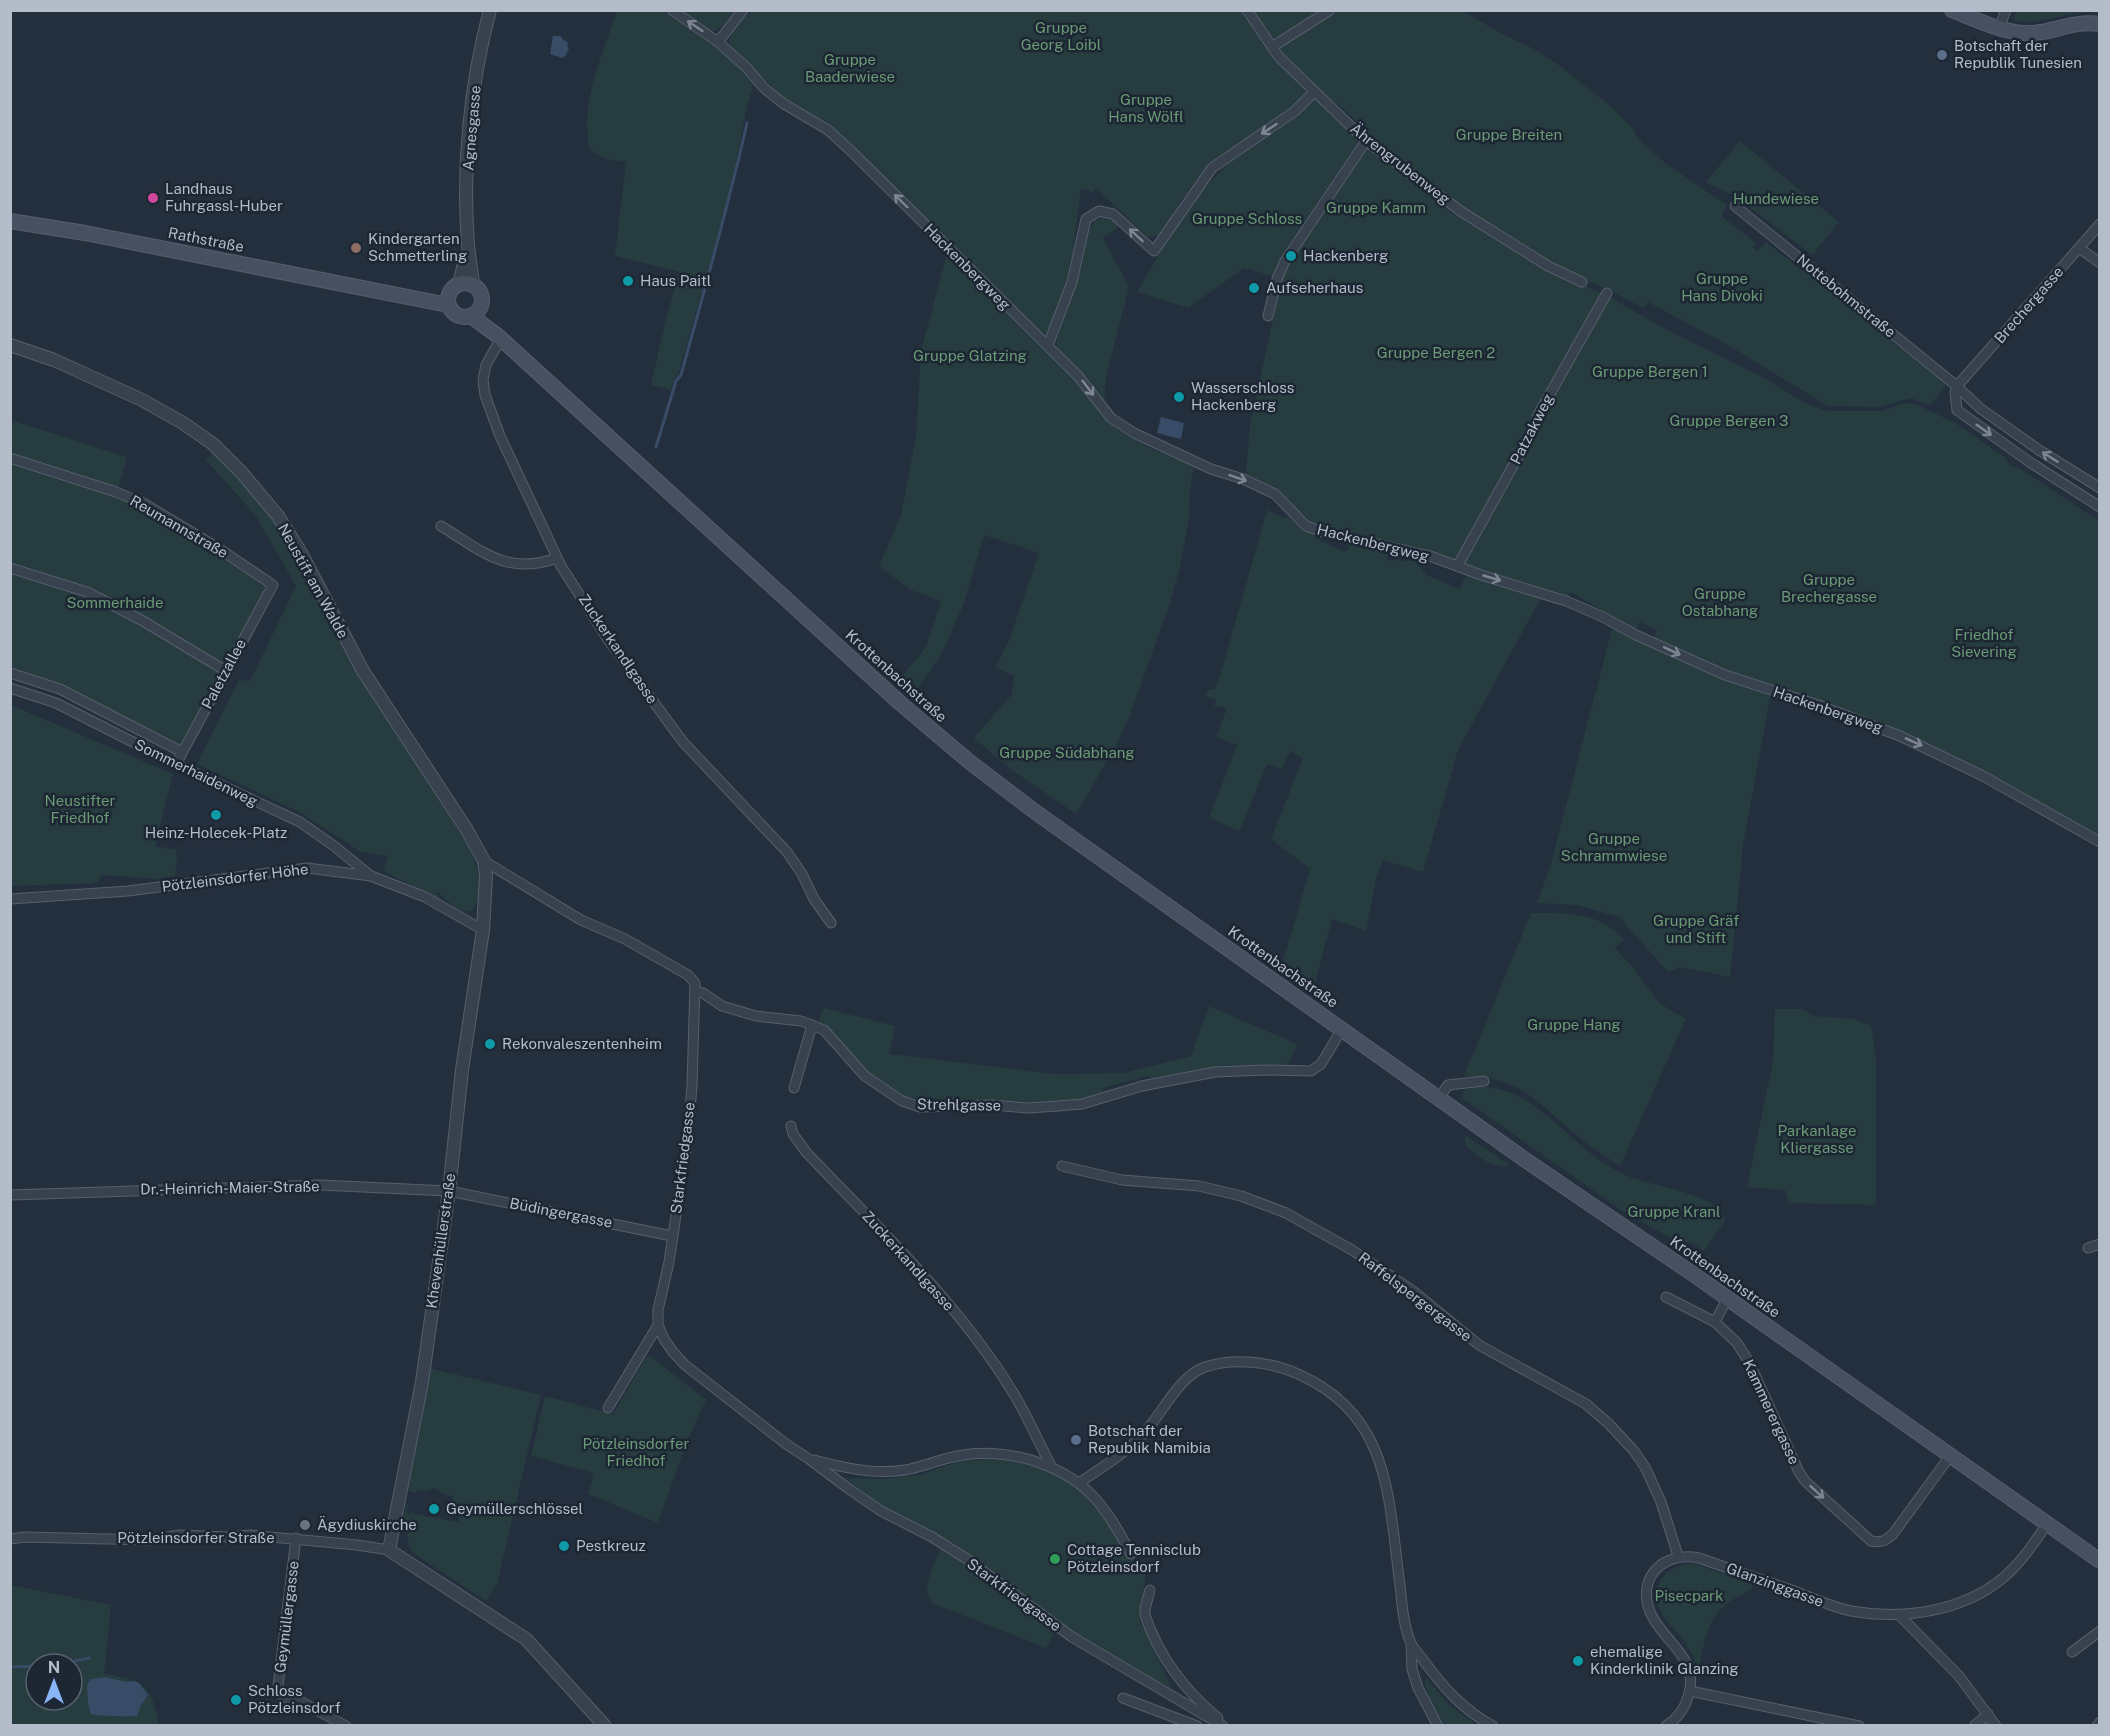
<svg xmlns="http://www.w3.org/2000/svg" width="2110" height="1736" viewBox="0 0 2110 1736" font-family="'Public Sans',sans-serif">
<rect width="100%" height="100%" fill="#242f3e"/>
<g fill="#263c3f" fill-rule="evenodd">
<path d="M617 11H663L728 56 753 77 754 81 747 106 729 196 678 375 674 380 671 390 651 385 666 319 679 272 615 256 626 162C615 161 595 158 589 146 587 143 588 140 588 137 583 94 604 51 617 11Z"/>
<path d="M680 11H735C728 19 722 30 711 32Z"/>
<path d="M751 11H1241L1283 68 1300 81 1358 137 1357 144 1290 243 1272 276 1244 268 1188 308 1137 292C1152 267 1166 241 1182 217 1201 188 1238 152 1266 132L1264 126 1223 154 1204 170 1180 202 1168 225 1160 234 1149 238 1096 188 1093 192 1081 189 1073 252 1067 282 1047 334 1042 335 830 124 786 100 731 48C724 34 742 21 751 11Z"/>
<polygon points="1252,11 1320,11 1275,41"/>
<polygon points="1340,11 1463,11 1500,33 1534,49 1560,66 1613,108 1635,131 1636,136 1665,163 1727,205 1721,216 1756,243 1753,247 1757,251 1766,242 1799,268 1802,265 1883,333 1882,335 1887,338 1948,384 1930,405 1911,398 1878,407 1828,406 1733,348 1648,302 1643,308 1611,291 1559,269 1473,216 1374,142 1354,123 1356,120 1305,77 1278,50 1279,47 1311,26"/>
<path d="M2016 11 2099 10 2100 14C2071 7 2043 27 2013 20Z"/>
<polygon points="1740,141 1839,222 1812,255 1736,197 1706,182"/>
<polygon points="1368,146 1441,201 1439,204 1455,215 1457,213 1545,271 1547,269 1604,294 1667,330 1768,380 1805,403 1826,411 1881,411 1904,403 1916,404 1957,424 2007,459 2007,462 2015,468 2018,467 2099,521 2099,838 1947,755 1729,674 1654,638 1657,630 1640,622 1636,630 1570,592 1568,597 1542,596 1458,750 1423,872 1383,860 1376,879 1366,931 1332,919 1315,983 1283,961 1310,869 1271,839 1303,758 1290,751 1282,769 1267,764 1240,831 1209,818 1237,745 1216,737 1227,708 1214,706 1216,700 1205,696 1208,690 1214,690 1220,676 1267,510 1285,518 1288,517 1295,523 1315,532 1316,538 1344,552 1349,548 1345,540 1390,550 1387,560 1415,561 1427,575 1459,589 1468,573 1345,533 1344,531 1322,528 1310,523 1276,489 1246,474 1250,425 1283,273 1297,247 1344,178"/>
<polygon points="1103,217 1112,220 1120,226 1103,238 1129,287 1106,378 1104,402 1060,352 1056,345 1057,337 1076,286 1088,232 1094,221"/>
<polygon points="947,253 1026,333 1077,379 1108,421 1116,429 1144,445 1194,467 1190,489 1189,518 1180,567 1169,606 1130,715 1117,744 1076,814 1012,770 974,738 1012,694 1014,676 995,667 1008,643 1039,553 984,535 964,603 947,642 939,658 918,688 903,675 926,647 941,601 911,590 879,566 901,515 916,437 921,351"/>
<polygon points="11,420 127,457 118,489 226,549 278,584 185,754 59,691 11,675"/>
<path d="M213 453 243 482 279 525 296 556 335 636 469 847C478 865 485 894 472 911 457 914 448 901 438 892L437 894 440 897 439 899 383 871 388 856 361 852 299 812 197 764 239 680 250 681 296 586 256 516 206 460Z"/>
<polygon points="1613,625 1664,653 1722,677 1771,693 1743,845 1730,977 1680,967 1668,972 1619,917 1577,905 1537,903 1550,867"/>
<polygon points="11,705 173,774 155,847 175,849 177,855 175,876 158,879 101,875 97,883 11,886"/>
<path d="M1531 913C1568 913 1597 911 1624 939L1615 948 1635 970 1659 1003 1686 1019 1620 1166C1605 1156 1589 1146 1575 1134 1536 1101 1520 1076 1464 1076Z"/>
<polygon points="1209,1006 1297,1044 1290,1061 1281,1067 1218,1067 1153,1081 1147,1076 1103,1088 1104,1096 1073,1103 979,1102 922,1105 905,1100 875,1081 818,1023 823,1008 895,1026 889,1054 1055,1074 1124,1073 1191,1056"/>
<polygon points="1775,1009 1803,1009 1813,1016 1855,1019 1871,1026 1876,1059 1876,1205 1789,1203 1785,1190 1747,1187 1773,1061"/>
<path d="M1475 1086C1492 1087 1509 1090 1524 1099 1559 1120 1585 1156 1623 1174 1649 1187 1713 1191 1726 1219L1704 1251 1690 1242H1686L1684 1245 1680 1243 1621 1210 1462 1098 1464 1090Z"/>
<path d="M1465 1135 1508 1164V1166C1493 1169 1475 1155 1465 1144Z"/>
<polygon points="649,1355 706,1400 686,1444 658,1523 588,1494 594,1473 531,1456 545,1396 613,1414 646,1357"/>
<polygon points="429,1368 541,1395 497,1584 486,1601 417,1556 409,1547 407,1531 402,1531 406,1504 408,1504 407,1512 408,1514 413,1512 414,1514 459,1522 461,1505 452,1504 453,1496 443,1494 438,1489 433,1488 428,1491 417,1490 416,1493 408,1491"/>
<path d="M988 1459C1009 1461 1032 1464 1051 1471 1092 1487 1122 1541 1146 1575L1139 1618 1172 1689 1086 1642 952 1542 875 1503 846 1478 882 1479 920 1475 956 1462Z"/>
<path d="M942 1546 990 1579 1053 1628V1635L1046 1648 934 1604C917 1591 936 1562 942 1546Z"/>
<path d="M1686 1564H1695L1752 1584 1753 1587C1747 1593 1736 1597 1728 1603 1708 1617 1705 1640 1700 1663L1698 1666C1692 1653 1685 1642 1676 1631 1670 1624 1662 1617 1659 1608 1651 1586 1664 1568 1686 1564Z"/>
<path d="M10 1585 111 1605 104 1674C146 1681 150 1683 159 1725H11ZM36 1664H72V1700H36Z"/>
<path d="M1425 1679 1428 1680 1448 1704 1476 1725H1445C1438 1712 1424 1694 1425 1679Z"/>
</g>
<g fill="#394c67">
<polygon points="553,36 561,36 563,40 568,42 567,46 569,48 566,55 562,58 550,54"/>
<polygon points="1161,417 1184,423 1181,439 1157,433"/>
<path d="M105 1677 126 1682 134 1681 139 1683 148 1695 141 1705 137 1716C133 1717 95 1716 91 1714 87 1704 88 1695 87 1685L91 1679Z"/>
</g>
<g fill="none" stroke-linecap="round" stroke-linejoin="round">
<g stroke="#394c67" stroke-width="3">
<path d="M656 447 676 381 681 375C704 291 728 208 747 123"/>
<polyline points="61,1664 89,1658"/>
<polyline points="10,1667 36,1666"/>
</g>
<g stroke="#565f6c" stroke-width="11">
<g id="minor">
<polyline points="672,10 718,42 747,68 764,88 784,104 828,130 852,152 1078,376 1111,418 1134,433 1211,469 1243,479 1275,494 1306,526 1323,532 1430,556 1481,575 1566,601 1603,617 1636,635 1725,675 1818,705 1900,736 1983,776 2100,842"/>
<polyline points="1247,10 1279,57 1366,141 1462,212 1548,266 1582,282"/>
<polyline points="1999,28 2006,10"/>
<polyline points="718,42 743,10"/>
<polyline points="1272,47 1330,10"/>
<polyline points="1735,206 1953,383 1981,409 2039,450 2100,488"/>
<polyline points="2100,224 1957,386 1955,393 1957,410 2031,463 2100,507"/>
<polyline points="2079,248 2100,263"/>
<polyline points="1268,316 1277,279 1285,261 1366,141"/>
<polyline points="501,338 486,365 483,380 485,395 500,436 561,566 609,641 683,742 787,852 802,874 814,899 831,923"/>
<polyline points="1048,345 1072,282 1086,219 1099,211 1113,214 1154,251 1212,168 1295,111 1314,92"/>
<polyline points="10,458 116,492 143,503 218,548 273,585 176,764"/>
<path d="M441 526C482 551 507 576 557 558"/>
<polyline points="1458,565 1534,428 1538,415 1607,293"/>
<polyline points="10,568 87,592 143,621 226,671"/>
<polyline points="10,673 60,689 182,752"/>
<polyline points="10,688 56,703 176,764 300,822 334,846 371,876"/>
<polyline points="484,861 581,920 625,939 688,975 695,983 692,1086 688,1135 669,1262 658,1310 658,1325 664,1339 673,1352 685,1365 786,1444 809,1459 849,1489 881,1511 932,1537 967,1559 1072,1637 1223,1726"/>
<polyline points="10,899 128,891 307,868 371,876 425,897 483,930"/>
<polyline points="695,991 703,993 722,1006 756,1016 801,1021 824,1030 865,1076 902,1101 920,1107 993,1105 1027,1108 1058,1106 1082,1104 1142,1086 1215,1072 1265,1070 1311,1071 1321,1064 1342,1029"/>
<polyline points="794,1088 812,1025"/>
<polyline points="1439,1098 1448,1085 1484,1081"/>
<path d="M791 1126 793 1134 806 1152C879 1229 965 1309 1018 1401 1030 1422 1040 1445 1051 1466"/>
<polyline points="1062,1166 1122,1180 1199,1186 1241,1196 1286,1213 1352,1250 1413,1291 1479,1345 1586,1404 1609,1424 1634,1451 1645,1467 1661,1502 1678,1556"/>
<polyline points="10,1195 320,1185 449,1191 672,1236"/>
<polyline points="2088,1248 2100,1244"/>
<polyline points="1666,1297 1715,1322"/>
<path d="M1727 1299 1715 1322 1737 1343 1749 1362 1799 1472 1805 1481 1871 1541C1882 1543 1885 1541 1893 1534L1950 1456"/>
<polyline points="608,1408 658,1325"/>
<path d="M814 1460C848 1469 884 1477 918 1467 933 1463 947 1457 963 1455 985 1451 1009 1454 1031 1460 1086 1477 1105 1505 1131 1554"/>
<path d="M1079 1483C1101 1468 1126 1453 1144 1433 1162 1414 1179 1376 1205 1367 1234 1357 1271 1362 1298 1374 1391 1415 1388 1497 1400 1585 1402 1603 1403 1625 1411 1643 1413 1649 1420 1655 1424 1661 1443 1687 1463 1710 1493 1726"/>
<polyline points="296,1538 278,1686 283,1697 298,1700 346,1726"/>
<polyline points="10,1539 25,1537 149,1540 180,1535 229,1537 249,1535 357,1545 389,1550"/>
<path d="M1150 1590 1145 1609V1615C1158 1655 1185 1691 1218 1718"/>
<polyline points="1899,1615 1959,1676 1996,1726"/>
<polyline points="1411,1644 1412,1669 1418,1688 1438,1726"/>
<polyline points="2072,1652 2100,1631"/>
<polyline points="1690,1691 1859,1726"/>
<polyline points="1123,1698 1197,1726"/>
<path d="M1666 1726C1677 1719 1684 1710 1688 1697 1701 1657 1663 1643 1650 1612 1636 1576 1665 1551 1699 1558 1731 1569 1763 1580 1794 1591 1813 1598 1832 1607 1851 1611 1902 1620 1962 1612 2003 1578 2021 1563 2034 1544 2046 1525"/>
<polyline points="1974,1726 1988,1714"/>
<polyline points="2097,1726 2100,1722"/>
</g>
</g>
<g stroke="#565f6c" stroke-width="14">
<g id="tertiary">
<polyline points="459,284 466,256"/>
<path d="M473 285C472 272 469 258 468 244 462 167 470 85 490 10"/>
<polyline points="10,345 54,360 142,400 183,423 213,444 242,473 278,516 301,553 363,671 467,830 484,861 486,876 483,930 462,1070 449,1191 422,1382 389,1550 526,1639 605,1726"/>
</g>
</g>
<g stroke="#565f6c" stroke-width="16">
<g id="secondary">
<path d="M1952 10C1978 20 2006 35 2034 33 2057 31 2076 20 2100 24"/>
<polyline points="10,221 85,233 448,305"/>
<circle cx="465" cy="300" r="17"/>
<polyline points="471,316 498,336 900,703 971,763 1034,811 1524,1159 1693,1274 2100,1561"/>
</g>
</g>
<use href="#minor" stroke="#38414e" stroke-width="9"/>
<use href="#tertiary" stroke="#38414e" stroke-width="12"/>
<use href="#secondary" stroke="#465061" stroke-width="14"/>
</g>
<defs><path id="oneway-shaft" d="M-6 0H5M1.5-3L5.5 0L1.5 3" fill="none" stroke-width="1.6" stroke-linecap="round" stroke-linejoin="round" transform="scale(1.5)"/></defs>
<g stroke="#7c8592">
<use href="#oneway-shaft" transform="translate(695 26) rotate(-146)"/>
<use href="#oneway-shaft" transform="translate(1269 129) rotate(147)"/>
<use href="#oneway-shaft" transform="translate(901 201) rotate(-136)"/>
<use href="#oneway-shaft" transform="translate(1136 235) rotate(-137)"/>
<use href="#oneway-shaft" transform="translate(1088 388) rotate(53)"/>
<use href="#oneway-shaft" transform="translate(1984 430) rotate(35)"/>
<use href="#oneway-shaft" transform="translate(2050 457) rotate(-148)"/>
<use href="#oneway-shaft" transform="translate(1238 478) rotate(19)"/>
<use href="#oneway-shaft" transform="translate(1492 578) rotate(16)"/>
<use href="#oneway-shaft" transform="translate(1672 651) rotate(25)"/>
<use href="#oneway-shaft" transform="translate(1914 742) rotate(24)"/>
<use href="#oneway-shaft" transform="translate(1817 1492) rotate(42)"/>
</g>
<g fill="#5c6f8a" stroke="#1d2633" stroke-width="2">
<circle cx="1942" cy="55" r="6"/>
<circle cx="1076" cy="1440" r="6"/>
</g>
<circle fill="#d1479c" stroke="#1d2633" stroke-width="2" cx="153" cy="198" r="6"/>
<circle fill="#8d6e63" stroke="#1d2633" stroke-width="2" cx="356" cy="248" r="6"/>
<g fill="#0f9aa8" stroke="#1d2633" stroke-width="2">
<circle cx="1291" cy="256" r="6"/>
<circle cx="628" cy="281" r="6"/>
<circle cx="1254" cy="288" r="6"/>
<circle cx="1179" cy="397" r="6"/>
<circle cx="216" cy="815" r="6"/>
<circle cx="490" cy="1044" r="6"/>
<circle cx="434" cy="1509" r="6"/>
<circle cx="564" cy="1546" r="6"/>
<circle cx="1578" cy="1661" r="6"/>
<circle cx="236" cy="1700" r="6"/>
</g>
<circle fill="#6b7280" stroke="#1d2633" stroke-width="2" cx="305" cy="1525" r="6"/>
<circle fill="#2e9e5b" stroke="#1d2633" stroke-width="2" cx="1055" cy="1559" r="6"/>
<g text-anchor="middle" stroke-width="5" stroke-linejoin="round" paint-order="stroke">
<g font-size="15" fill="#6b9a76" stroke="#1d2633">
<text x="1061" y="33">Gruppe<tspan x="1061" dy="17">Georg Loibl</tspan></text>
<text x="850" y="65">Gruppe<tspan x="850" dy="17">Baaderwiese</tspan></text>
<text x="1146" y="105">Gruppe<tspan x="1146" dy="17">Hans Wölfl</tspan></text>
<text x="1509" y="140">Gruppe Breiten</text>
<text x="1776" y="204">Hundewiese</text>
<text x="1376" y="213">Gruppe Kamm</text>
<text x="1247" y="224">Gruppe Schloss</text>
<text x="1722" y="284">Gruppe<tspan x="1722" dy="17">Hans Divoki</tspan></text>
<text x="1436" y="358">Gruppe Bergen 2</text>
<text x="970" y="361">Gruppe Glatzing</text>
<text x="1650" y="377">Gruppe Bergen 1</text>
<text x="1729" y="426">Gruppe Bergen 3</text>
<text x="1829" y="585">Gruppe<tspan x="1829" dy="17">Brechergasse</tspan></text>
<text x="1720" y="599">Gruppe<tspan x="1720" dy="17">Ostabhang</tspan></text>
<text x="115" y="608">Sommerhaide</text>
<text x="1984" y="640">Friedhof<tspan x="1984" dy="17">Sievering</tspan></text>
<text x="1067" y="758">Gruppe Südabhang</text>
<text x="80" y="806">Neustifter<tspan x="80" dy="17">Friedhof</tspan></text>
<text x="1614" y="844">Gruppe<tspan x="1614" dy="17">Schrammwiese</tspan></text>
<text x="1696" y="926">Gruppe Gräf<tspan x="1696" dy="17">und Stift</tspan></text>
<text x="1574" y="1030">Gruppe Hang</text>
<text x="1817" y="1136">Parkanlage<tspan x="1817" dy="17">Kliergasse</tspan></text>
<text x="1674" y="1217">Gruppe Kranl</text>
<text x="636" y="1449">Pötzleinsdorfer<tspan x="636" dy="17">Friedhof</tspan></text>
<text x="1689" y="1601">Pisecpark</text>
</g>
<g font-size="15" fill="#b4bcc9" stroke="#1d2633" text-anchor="start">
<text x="1954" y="51">Botschaft der<tspan x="1954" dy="17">Republik Tunesien</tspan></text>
<text x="165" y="194">Landhaus<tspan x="165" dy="17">Fuhrgassl-Huber</tspan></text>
<text x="368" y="244">Kindergarten<tspan x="368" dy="17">Schmetterling</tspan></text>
<text x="1303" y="261">Hackenberg</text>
<text x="640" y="286">Haus Paitl</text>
<text x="1266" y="293">Aufseherhaus</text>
<text x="1191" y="393">Wasserschloss<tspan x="1191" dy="17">Hackenberg</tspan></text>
<text x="216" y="838" text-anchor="middle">Heinz-Holecek-Platz</text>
<text x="502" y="1049">Rekonvaleszentenheim</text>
<text x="1088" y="1436">Botschaft der<tspan x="1088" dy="17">Republik Namibia</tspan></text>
<text x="446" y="1514">Geymüllerschlössel</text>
<text x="317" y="1530">Ägydiuskirche</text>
<text x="576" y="1551">Pestkreuz</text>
<text x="1067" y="1555">Cottage Tennisclub<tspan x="1067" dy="17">Pötzleinsdorf</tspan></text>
<text x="1590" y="1657">ehemalige<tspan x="1590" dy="17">Kinderklinik Glanzing</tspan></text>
<text x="248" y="1696">Schloss<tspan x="248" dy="17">Pötzleinsdorf</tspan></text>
</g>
<g font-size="15" fill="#b4bcc9" stroke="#1d2633">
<text transform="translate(472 128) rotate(-85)" y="5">Agnesgasse</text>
<text transform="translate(1400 164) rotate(38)" y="5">Ährengrubenweg</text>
<text transform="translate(206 240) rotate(11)" y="5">Rathstraße</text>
<text transform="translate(967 267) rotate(45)" y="5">Hackenbergweg</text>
<text transform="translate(1846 296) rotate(39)" y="5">Nottebohmstraße</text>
<text transform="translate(2029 305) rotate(-49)" y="5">Brechergasse</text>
<text transform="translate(1532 429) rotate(-63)" y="5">Patzakweg</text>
<text transform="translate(179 527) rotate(30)" y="5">Reumannstraße</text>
<text transform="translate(1373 543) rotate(14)" y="5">Hackenbergweg</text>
<text transform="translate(313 581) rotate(61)" y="5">Neustift am Walde</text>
<text transform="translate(618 649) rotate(56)" y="5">Zuckerkandlgasse</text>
<text transform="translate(224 674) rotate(-62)" y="5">Paletzallee</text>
<text transform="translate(896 676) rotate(42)" y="5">Krottenbachstraße</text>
<text transform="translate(1828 710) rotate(19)" y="5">Hackenbergweg</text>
<text transform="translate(196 773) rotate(26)" y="5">Sommerhaidenweg</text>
<text transform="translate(235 878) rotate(-7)" y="5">Pötzleinsdorfer Höhe</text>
<text transform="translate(1283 967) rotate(35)" y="5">Krottenbachstraße</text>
<text transform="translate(959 1105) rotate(1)" y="5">Strehlgasse</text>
<text transform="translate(683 1158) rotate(-83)" y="5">Starkfriedgasse</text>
<text transform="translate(230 1188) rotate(-1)" y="5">Dr.-Heinrich-Maier-Straße</text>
<text transform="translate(561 1213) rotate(11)" y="5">Büdingergasse</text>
<text transform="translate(441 1241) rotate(-82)" y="5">Khevenhüllerstraße</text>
<text transform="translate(908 1261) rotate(48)" y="5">Zuckerkandlgasse</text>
<text transform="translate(1725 1277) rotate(35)" y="5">Krottenbachstraße</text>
<text transform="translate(1415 1297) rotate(37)" y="5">Raffelspergergasse</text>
<text transform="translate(1771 1412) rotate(65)" y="5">Kammerergasse</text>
<text x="196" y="1543">Pötzleinsdorfer Straße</text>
<text transform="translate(1775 1585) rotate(20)" y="5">Glanzinggasse</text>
<text transform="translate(1014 1595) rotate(36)" y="5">Starkfriedgasse</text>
<text transform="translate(287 1617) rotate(-83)" y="5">Geymüllergasse</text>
</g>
</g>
<rect width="2110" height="1736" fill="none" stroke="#b4bcc9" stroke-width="24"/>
<g transform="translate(54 1682)"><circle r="28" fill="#1d2633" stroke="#59626f" stroke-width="1.5"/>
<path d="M0-4.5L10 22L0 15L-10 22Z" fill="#8ab4f8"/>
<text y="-9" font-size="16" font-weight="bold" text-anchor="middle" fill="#b4bcc9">N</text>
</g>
</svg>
